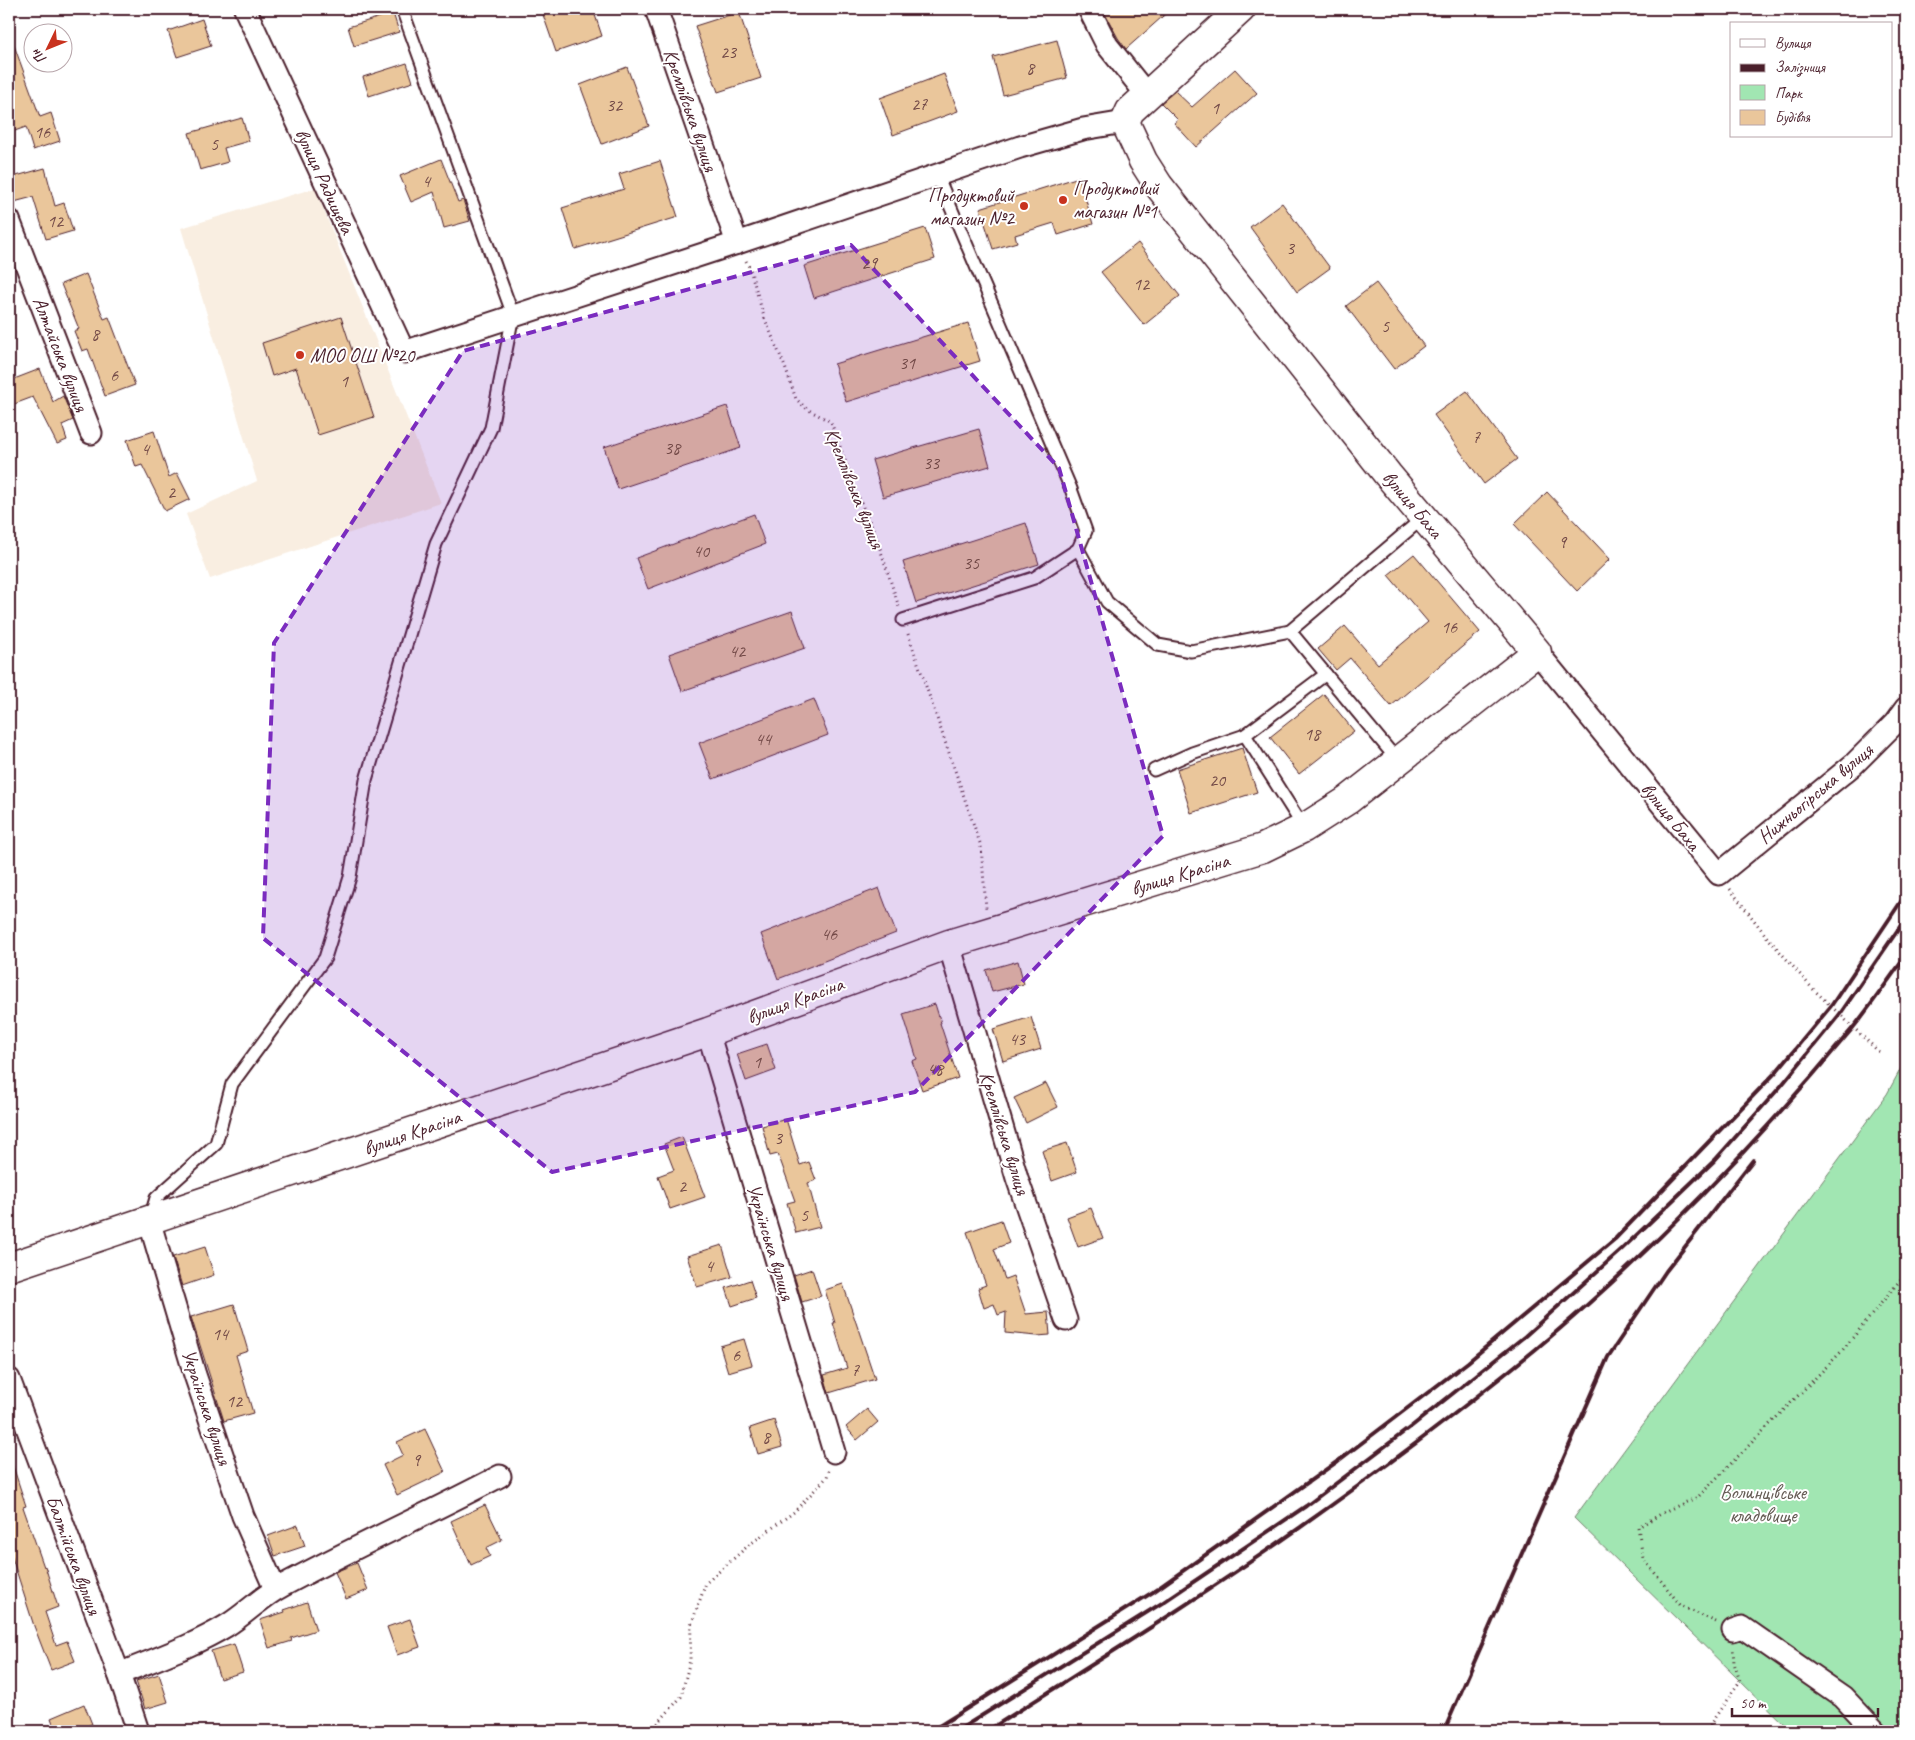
<svg xmlns="http://www.w3.org/2000/svg" width="1915" height="1740" viewBox="0 0 1915 1740" font-family="Caveat,sans-serif">
<rect width="100%" height="100%" fill="#fff"/>
<filter id="ink" filterUnits="userSpaceOnUse"><feTurbulence type="fractalNoise" baseFrequency=".02" numOctaves="2"/><feDisplacementMap in="SourceGraphic" scale="10" xChannelSelector="R" yChannelSelector="G"/><feConvolveMatrix kernelMatrix="1 2 1 2 8 2 1 2 1" color-interpolation-filters="sRGB"/></filter>
<g filter="url(#ink)">
<polygon fill="#f9eee1" points="315,188 441,503 210,579 186,514 257,481 181,228"/>
<polygon fill="#a1e6b2" stroke="#76826e" points="1906,1059 1906,1731 1791,1731 1574,1518 1887,1094"/>
<g fill="#eac69b" stroke="#4a1f2b">
<polygon points="541,9 593,9 602,36 556,52"/>
<polygon points="1105,9 1171,9 1126,49 1118,38 1103,10"/>
<polygon points="739,12 761,78 718,92 695,26"/>
<polygon points="393,13 399,32 354,46 348,27"/>
<polygon points="202,19 211,46 177,57 168,31"/>
<polygon points="9,37 11,37 40,117 51,113 60,141 33,150 26,127 9,133"/>
<polygon points="1057,40 1067,78 1003,95 993,57"/>
<polygon points="407,63 413,82 369,96 363,77"/>
<polygon points="627,67 649,126 602,144 580,85"/>
<polygon points="1235,69 1257,93 1196,147 1174,123 1178,120 1161,103 1175,91 1192,107"/>
<polygon points="944,74 958,111 893,135 880,98"/>
<polygon points="242,118 249,141 224,148 228,162 200,170 189,133"/>
<polygon points="441,159 458,202 463,200 470,221 444,228 434,192 411,202 400,176"/>
<polygon points="660,161 678,217 575,249 562,208 624,189 619,174"/>
<polygon points="45,168 55,206 64,203 73,231 46,239 33,197 14,202 9,182 9,178"/>
<polygon points="1079,177 1093,224 1058,235 1054,223 1015,235 1017,242 993,249 980,208"/>
<polygon points="1282,203 1330,268 1297,292 1250,227"/>
<polygon points="925,228 935,259 814,298 804,266"/>
<polygon points="1138,243 1180,296 1144,325 1101,272"/>
<polygon points="86,274 104,319 109,317 135,385 105,396 88,349 82,351 74,331 79,329 61,284"/>
<polygon points="1376,283 1424,346 1394,369 1346,306"/>
<polygon points="341,317 374,417 318,435 296,368 272,376 262,343"/>
<polygon points="968,323 980,361 846,402 834,364"/>
<polygon points="40,369 53,402 63,396 73,420 62,425 67,440 57,444 33,397 9,406 9,381"/>
<polygon points="1467,391 1517,459 1484,484 1434,415"/>
<polygon points="727,406 741,448 618,489 604,447"/>
<polygon points="979,429 990,466 883,497 872,460"/>
<polygon points="154,431 169,477 177,473 190,499 165,511 142,465 136,467 127,440"/>
<polygon points="1547,492 1610,559 1577,591 1514,524"/>
<polygon points="754,514 765,544 648,589 636,558"/>
<polygon points="1026,523 1039,564 916,603 903,562"/>
<polygon points="1414,554 1480,632 1391,706 1350,658 1336,670 1318,649 1345,626 1378,664 1428,622 1388,575"/>
<polygon points="792,611 805,648 682,691 669,654"/>
<polygon points="1324,694 1354,731 1299,774 1270,737"/>
<polygon points="814,699 828,735 713,779 699,743"/>
<polygon points="1242,748 1257,792 1191,813 1177,769"/>
<polygon points="879,888 896,933 778,979 761,934"/>
<polygon points="1018,961 1024,984 992,992 986,970"/>
<polygon points="935,1004 941,1023 940,1023 958,1078 922,1090 912,1061 917,1059 903,1014"/>
<polygon points="1031,1017 1041,1049 1003,1061 993,1029"/>
<polygon points="767,1044 776,1070 746,1081 737,1054"/>
<polygon points="1046,1083 1058,1107 1026,1123 1014,1098"/>
<polygon points="786,1119 800,1165 809,1162 816,1180 808,1183 820,1227 796,1233 787,1203 795,1201 778,1154 770,1156 762,1126"/>
<polygon points="682,1137 705,1197 670,1209 658,1176 674,1170 664,1144"/>
<polygon points="1067,1143 1077,1172 1052,1181 1042,1151"/>
<polygon points="1091,1208 1103,1238 1078,1247 1067,1217"/>
<polygon points="1001,1220 1009,1243 994,1249 1005,1279 1013,1276 1026,1314 1048,1312 1050,1335 1037,1336 1005,1333 1006,1312 998,1315 994,1304 984,1308 978,1288 986,1285 967,1232"/>
<polygon points="722,1245 732,1277 697,1287 687,1256"/>
<polygon points="205,1247 214,1275 182,1286 173,1257"/>
<polygon points="812,1269 821,1296 802,1302 794,1275"/>
<polygon points="750,1280 756,1298 732,1306 726,1288"/>
<polygon points="843,1284 875,1379 829,1393 824,1375 847,1368 833,1323 835,1323 825,1290"/>
<polygon points="234,1304 248,1351 236,1355 253,1413 224,1421 191,1317"/>
<polygon points="744,1339 752,1365 728,1372 720,1346"/>
<polygon points="867,1409 878,1422 857,1440 846,1427"/>
<polygon points="774,1420 782,1447 758,1454 750,1428"/>
<polygon points="425,1429 445,1472 397,1495 383,1465 403,1455 397,1442"/>
<polygon points="9,1463 12,1463 26,1506 23,1507 44,1567 45,1566 58,1607 45,1612 56,1645 67,1641 75,1661 51,1670 34,1626 9,1548"/>
<polygon points="485,1505 502,1540 486,1548 490,1556 471,1565 451,1521"/>
<polygon points="298,1525 305,1546 275,1556 268,1536"/>
<polygon points="357,1563 368,1590 346,1599 335,1572"/>
<polygon points="307,1602 316,1630 291,1638 292,1641 269,1648 260,1620 285,1612 284,1610"/>
<polygon points="410,1619 420,1647 397,1655 387,1627"/>
<polygon points="234,1644 243,1672 220,1679 211,1651"/>
<polygon points="159,1674 168,1702 145,1709 136,1681"/>
<polygon points="84,1704 92,1724 74,1731 56,1731 51,1718"/>
</g>
<g fill="none" stroke-linecap="round" stroke-linejoin="round">
<g stroke="#4a1f2b" stroke-width="15">
<g id="lane">
<polyline points="1078,549 1107,602 1158,645 1191,651 1290,631"/>
<polyline points="903,620 1034,578 1078,549 1086,531 1071,489 937,175"/>
<polyline points="1398,761 1290,631 1424,517"/>
<polyline points="1154,770 1192,753 1245,735"/>
<polyline points="1304,828 1245,735 1326,674"/>
<polyline points="150,1218 156,1198 216,1144 232,1084 325,958 350,877 366,780 436,544 491,428 513,315 402,9"/>
</g>
</g>
<g stroke="#4a1f2b" stroke-width="25">
<g id="street">
<polyline points="245,9 404,352 737,243 1020,147 1083,129 1125,122"/>
<polyline points="656,9 737,243"/>
<polyline points="1089,9 1107,45 1147,95"/>
<polyline points="9,220 91,433"/>
<polyline points="1537,652 1719,874 1854,764 1895,723 1906,708"/>
<polyline points="949,944 1017,1178 1066,1320"/>
<polyline points="708,1032 834,1452"/>
<polyline points="149,1220 195,1375 243,1516 275,1589"/>
<polyline points="9,1379 119,1674 138,1731"/>
<polyline points="1733,1630 1742,1627 1843,1697 1875,1731"/>
<path d="M119 1674C155 1659 193 1646 226 1626 246 1614 262 1596 282 1586 354 1547 428 1514 500 1476"/>
</g>
</g>
<g stroke="#4a1f2b" stroke-width="31">
<polyline id="secondary" points="9,1267 708,1032 949,944 1263,848 1304,828 1348,800 1537,652 1388,475 1159,186 1143,161 1125,122 1130,111 1241,9"/>
</g>
<g stroke="#4a1f2b" stroke-width="3" stroke-dasharray="1 4" stroke-linecap="butt">
<polyline points="746,261 750,269 764,317 785,367 796,399 807,409 831,422 858,496 876,536 899,607"/>
<polyline points="908,634 981,846 986,908"/>
<polyline points="1730,889 1767,937 1811,987 1879,1052"/>
<polyline points="1716,1622 1681,1606 1643,1558 1638,1527 1668,1510 1698,1497 1841,1352 1906,1273"/>
<polyline points="651,1731 681,1697 690,1660 691,1625 706,1583 749,1545 794,1512 827,1477 829,1470"/>
<polyline points="1709,1731 1711,1723 1740,1681 1734,1663 1733,1649"/>
</g>
<use href="#lane" stroke="#fff" stroke-width="11"/>
<use href="#street" stroke="#fff" stroke-width="21"/>
<use href="#secondary" stroke="#fff" stroke-width="28"/>
<g stroke="#4a1f2b" stroke-width="4">
<polyline points="931,1731 1153,1592 1338,1461 1468,1362 1615,1239 1776,1072 1831,1006 1906,894"/>
<polyline points="957,1731 1162,1603 1306,1506 1412,1426 1525,1336 1622,1249 1715,1160 1781,1086 1840,1014 1906,918"/>
<path d="M987 1731C1091 1665 1197 1600 1298 1529 1379 1472 1459 1412 1536 1349 1651 1253 1756 1144 1852 1029 1871 1006 1888 980 1906 956"/>
<polyline points="1444,1731 1608,1357 1666,1271 1753,1160"/>
</g>
</g>
</g>
<path fill="#7b2cbf" fill-opacity="0.2" stroke="#7b2cbf" stroke-width="4" stroke-dasharray="10 6" stroke-linejoin="round" d="M851 245 1059 468 1163 836 915 1092 552 1172 263 938 274 643 463 351Z"/>
<g fill="#c8321e" stroke="#fff" stroke-width="2">
<circle cx="1063" cy="200" r="5"/>
<circle cx="1024" cy="206" r="5"/>
<circle cx="300" cy="355" r="5"/>
</g>
<g text-anchor="middle" stroke-width="4" stroke-linejoin="round" paint-order="stroke">
<g font-size="18" fill="#724947">
<text x="728" y="58">23</text>
<text x="1030" y="74">8</text>
<text x="919" y="110">27</text>
<text x="614" y="111">32</text>
<text x="1215" y="114">1</text>
<text x="42" y="138">16</text>
<text x="214" y="150">5</text>
<text x="426" y="187">4</text>
<text x="55" y="227">12</text>
<text x="1290" y="254">3</text>
<text x="869" y="269">29</text>
<text x="1141" y="290">12</text>
<text x="1385" y="332">5</text>
<text x="95" y="340">8</text>
<text x="907" y="369">31</text>
<text x="114" y="381">6</text>
<text x="344" y="387">1</text>
<text x="1476" y="443">7</text>
<text x="672" y="454">38</text>
<text x="145" y="455">4</text>
<text x="931" y="469">33</text>
<text x="171" y="498">2</text>
<text x="1562" y="548">9</text>
<text x="701" y="557">40</text>
<text x="971" y="569">35</text>
<text x="1449" y="633">16</text>
<text x="737" y="657">42</text>
<text x="1312" y="740">18</text>
<text x="763" y="745">44</text>
<text x="1217" y="786">20</text>
<text x="829" y="940">46</text>
<text x="1017" y="1045">43</text>
<text x="757" y="1068">1</text>
<text x="935" y="1075">48</text>
<text x="778" y="1144">3</text>
<text x="682" y="1192">2</text>
<text x="804" y="1221">5</text>
<text x="709" y="1272">4</text>
<text x="220" y="1340">14</text>
<text x="736" y="1361">6</text>
<text x="855" y="1376">7</text>
<text x="234" y="1407">12</text>
<text x="766" y="1443">8</text>
<text x="416" y="1466">9</text>
</g>
<g font-size="20" fill="#4a1f2b" stroke="#fff">
<text transform="translate(691 110) rotate(71)" y="7">Кремлівська вулиця</text>
<text transform="translate(325 181) rotate(65)" y="7">вулиця Радищева</text>
<text transform="translate(61 354) rotate(69)" y="7">Алтайська вулиця</text>
<text transform="translate(855 488) rotate(68)" y="7">Кремлівська вулиця</text>
<text transform="translate(1413 504) rotate(50)" y="7">вулиця Баха</text>
<text transform="translate(1815 793) rotate(-40)" y="7">Нижньогірська вулиця</text>
<text transform="translate(1671 816) rotate(51)" y="7">вулиця Баха</text>
<text transform="translate(1180 874) rotate(-17)" y="7">вулиця Красіна</text>
<text transform="translate(795 1000) rotate(-20)" y="7">вулиця Красіна</text>
<text transform="translate(412 1132) rotate(-19)" y="7">вулиця Красіна</text>
<text transform="translate(1005 1133) rotate(73)" y="7">Кремлівська вулиця</text>
<text transform="translate(771 1242) rotate(73)" y="7">Українська вулиця</text>
<text transform="translate(207 1407) rotate(72)" y="7">Українська вулиця</text>
<text transform="translate(74 1555) rotate(70)" y="7">Балтійська вулиця</text>
</g>
<g font-size="20" fill="#4a1f2b" stroke="#fff" text-anchor="start">
<text x="1073" y="195">Продуктовий<tspan x="1073" dy="23">магазин №1</tspan></text>
<text x="1014" y="202" text-anchor="end">Продуктовий<tspan x="1014" dy="23">магазин №2</tspan></text>
<text x="310" y="362">МОО ОШ №20</text>
</g>
<g font-size="20" fill="#645b54" stroke="#fff">
<text x="1763" y="1499">Волинцівське<tspan x="1763" dy="23">кладовище</tspan></text>
</g>
</g>
<rect width="1915" height="1740" fill="none" stroke="#fff" stroke-width="30"/>
<rect x="15" y="15" width="1885" height="1710" fill="none" stroke="#4a1f2b" stroke-width="2" filter="url(#ink)"/>
<rect x="1730" y="22" width="162" height="115" fill="#ffffff" stroke="#b7a5aa"/>
<rect x="1740" y="39" width="25" height="8" fill="#ffffff" stroke="#b7a5aa"/>
<text x="1775" y="48" font-size="15" fill="#4a1f2b">Вулиця</text>
<rect x="1740" y="64" width="25" height="8" fill="#4a1f2b" stroke="#b7a5aa"/>
<text x="1775" y="72" font-size="15" fill="#4a1f2b">Залізниця</text>
<rect x="1740" y="85" width="25" height="15" fill="#a1e6b2" stroke="#b7a5aa"/>
<text x="1775" y="98" font-size="15" fill="#4a1f2b">Парк</text>
<rect x="1740" y="110" width="25" height="15" fill="#eac69b" stroke="#b7a5aa"/>
<text x="1775" y="122" font-size="15" fill="#4a1f2b">Будівля</text>
<g transform="translate(48 48) rotate(227)"><circle r="24" fill="#ffffff" stroke="#b7a5aa"/>
<path d="M0-4L9 19L0 12L-9 19Z" fill="#c8321e"/>
<text y="-8" font-size="14" font-weight="bold" text-anchor="middle" fill="#4a1f2b">Пн</text>
</g>
<path d="M1732 1708v8h146v-8" fill="none" stroke="#4a1f2b" stroke-width="2.5"/>
<text x="1740" y="1708" font-size="15" fill="#4a1f2b" stroke="#ffffff" stroke-width="4" paint-order="stroke">50 m</text>
</svg>
